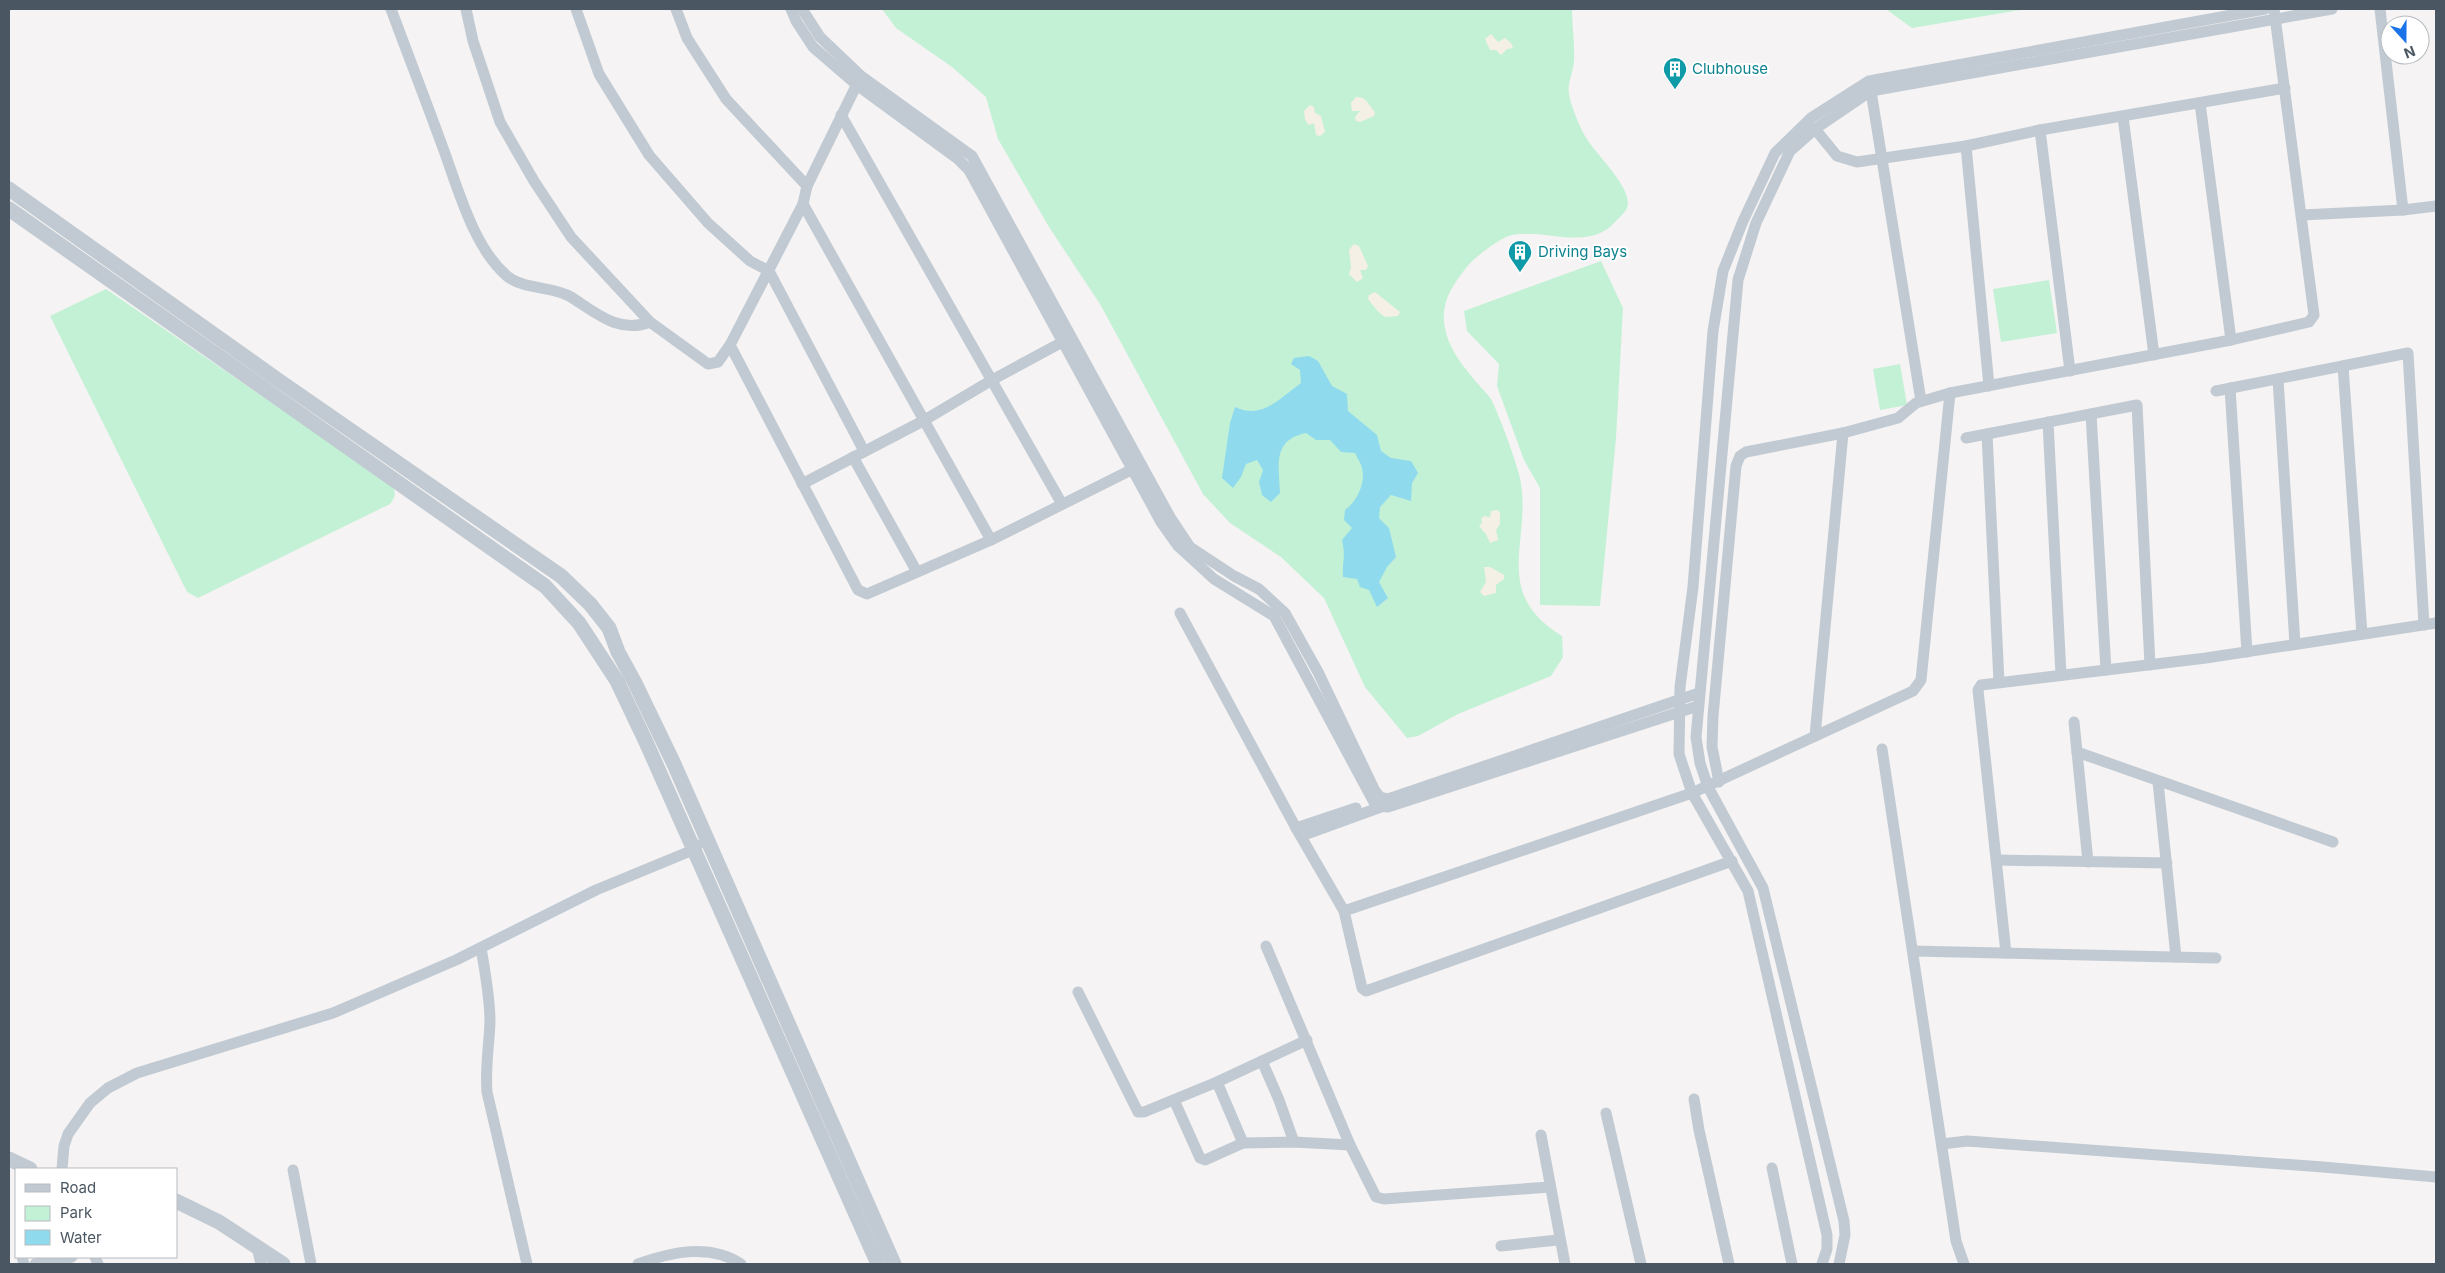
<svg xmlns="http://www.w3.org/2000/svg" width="2445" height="1273" viewBox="0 0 2445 1273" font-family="Inter,sans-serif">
<rect width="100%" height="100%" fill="#f5f3f3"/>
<g fill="#c3f1d5">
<path d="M882 9H1572C1572 26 1575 44 1574 62 1573 72 1567 84 1569 94 1570 104 1580 127 1585 136 1594 153 1634 188 1627 208 1625 212 1620 217 1617 220 1589 253 1548 228 1512 235 1501 237 1473 258 1466 268 1453 285 1442 300 1444 322 1447 348 1463 366 1479 385 1483 390 1489 395 1492 401 1501 420 1513 453 1519 474 1535 537 1488 591 1562 636L1563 657 1551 676 1458 714 1418 736 1407 738 1365 687 1324 598 1281 557 1230 523 1203 494 1100 304 1049 227 998 139 986 97 952 67 896 28Z"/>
<polygon points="1886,9 2026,9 1912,28"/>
<polygon points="1601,261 1623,308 1616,438 1600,606 1540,605 1540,488 1524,460 1497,386 1499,364 1467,331 1464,311"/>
<polygon points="2049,280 2057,333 2001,342 1993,289"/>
<path d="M106 289 390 484C397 491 396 496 390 504L198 598 187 592 50 316Z"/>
<polygon points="1900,364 1907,405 1880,410 1873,369"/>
</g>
<g fill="#f5f0e5">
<polygon points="1491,34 1498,42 1505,38 1511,43 1513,48 1507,49 1501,55 1496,50 1490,50 1485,39"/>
<path d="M1356 97C1367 96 1368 105 1375 112L1374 116 1360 122 1356 121 1355 117 1360 111H1352L1351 103Z"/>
<polygon points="1310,105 1314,107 1315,113 1321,116 1325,132 1320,136 1316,135 1314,123 1309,125 1305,120 1304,111"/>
<polygon points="1354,244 1359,246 1368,266 1366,270 1360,270 1363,278 1357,282 1349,274 1351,267 1349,250"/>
<path d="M1375 292 1400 312 1398 316 1385 317C1378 313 1373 305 1368 299L1369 295Z"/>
<polygon points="1497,510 1500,512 1500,524 1496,530 1498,540 1490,543 1486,534 1479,526 1482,523 1481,519 1484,516 1490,517 1491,511"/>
<polygon points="1484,567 1490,567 1504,575 1504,579 1496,585 1496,593 1484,596 1480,592 1486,582"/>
</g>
<path fill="#90daee" d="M1309 356 1318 361 1332 386 1347 394 1348 411 1377 435 1381 451 1391 458 1411 461 1418 473 1412 483 1411 501 1391 495 1380 507 1379 518 1389 528 1396 557 1387 567 1379 582 1388 598 1377 607 1369 590 1360 587 1357 579 1343 577C1342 561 1346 557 1342 540L1352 528 1344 520 1345 510C1357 502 1366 482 1362 468 1361 463 1357 458 1355 453L1341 452 1330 440H1316L1306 433C1272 440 1279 465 1280 493L1271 502 1262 495 1259 482 1263 470 1257 460 1246 464 1241 477 1233 488 1222 478 1230 423 1235 407C1262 420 1280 398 1301 383L1300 370 1291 364 1294 358Z"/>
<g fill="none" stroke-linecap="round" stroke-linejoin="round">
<g stroke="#c1cad2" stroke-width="11">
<path d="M391 9C408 55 426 101 443 148 458 188 473 247 507 276 524 290 552 286 571 297 596 313 619 334 650 322"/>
<polyline points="466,9 473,41 500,122 534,181 571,237 650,322 708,364 718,362 730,345 803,204 807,186 859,80"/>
<polyline points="576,9 599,74 649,155 708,223 750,261 769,271 864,451"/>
<polyline points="676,9 687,38 726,99 807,186"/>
<polyline points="791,9 796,21 813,47 857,85 958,159 969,170 1161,522 1178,546 1214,579 1274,616 1376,806 1388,807 1698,706"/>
<polyline points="802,9 820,37 861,76 972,156 1170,517 1190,547 1234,576 1259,589 1285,613 1318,672 1375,791 1380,797 1388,799 1699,693"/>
<polyline points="2380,9 2403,210"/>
<polyline points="1870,85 1921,401"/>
<polyline points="2200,103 2231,340"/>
<polyline points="841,115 1062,504"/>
<polyline points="2123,117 2154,355"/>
<polyline points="1815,129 1837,156 1857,162 1966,146 2040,130 2285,88"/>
<polyline points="2040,130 2070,371"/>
<polyline points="1966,146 1989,386"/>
<polyline points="803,204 991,540"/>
<polyline points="2302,215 2403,210 2436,206"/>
<polyline points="730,345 858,590 867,594 991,540 1137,467"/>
<polyline points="2343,366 2362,634"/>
<polyline points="2278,379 2295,644"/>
<polyline points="2230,388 2247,652"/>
<polyline points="2216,391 2408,353 2424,625"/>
<polyline points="2091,414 2106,670"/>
<polyline points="2048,422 2061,675"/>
<polyline points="1987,434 1999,682"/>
<polyline points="1966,438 2137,405 2150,665"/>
<polyline points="853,457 917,572"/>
<polyline points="802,484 923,421 992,380 1068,339"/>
<polyline points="1180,613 1296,828 1344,911 1362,988 1366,991 1732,861"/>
<polyline points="2074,722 2088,862"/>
<polyline points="1815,736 1843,433"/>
<polyline points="1882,749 1956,1241 1964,1264"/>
<polyline points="2077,752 2333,842"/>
<polyline points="1719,782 1712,747 1713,716 1736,466 1740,456 1746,452 1843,433 1898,418 1916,403 1950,393"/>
<polyline points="2158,782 2176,957"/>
<polyline points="1296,828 1356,808"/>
<polyline points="1301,836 1381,807 1383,804"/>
<polyline points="1997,860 2167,863"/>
<polyline points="1344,911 1692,793 1913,691 1921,680 1950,393 2231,340 2309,322 2314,315 2274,9"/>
<polyline points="1266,946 1350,1145 1376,1197 1384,1199 1550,1187"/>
<path d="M481 948C485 972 490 997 490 1022 489 1047 485 1067 487 1092L527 1264"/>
<polyline points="1913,951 2216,958"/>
<polyline points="2006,953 1978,690 1981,685 2206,658 2436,623"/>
<polyline points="1078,992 1138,1112 1144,1112 1217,1082 1307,1040"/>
<polyline points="1262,1061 1279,1100 1294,1142"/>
<polyline points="1217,1082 1243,1143"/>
<polyline points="1694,1099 1699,1130 1729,1264"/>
<polyline points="1174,1100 1200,1158 1205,1160 1243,1143 1294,1142 1350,1145"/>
<polyline points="1606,1113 1641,1264"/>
<polyline points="1541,1135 1565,1264"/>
<polyline points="1942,1144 1967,1141 2323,1167 2436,1177"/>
<polyline points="1772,1168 1792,1264"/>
<polyline points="62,1169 64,1146 68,1134 90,1103 108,1088 137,1073 333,1013 456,960 596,890 693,850 698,845"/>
<polyline points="293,1170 311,1264"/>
<polyline points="1501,1246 1558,1240"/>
<polyline points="257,1247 261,1264"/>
<polyline points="22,1257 24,1264"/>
<polyline points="95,1257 98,1264"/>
<polyline points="35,1264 72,1257"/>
<path d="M638 1264C671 1252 710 1243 741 1264"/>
<polyline points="1822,1264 1827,1249 1827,1235 1748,891 1692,793 1679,754 1680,687 1693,587 1713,331 1723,271 1743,221 1775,153 1811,118 1869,81 2265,9"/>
<polyline points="1839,1264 1845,1235 1844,1221 1763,888 1708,787 1700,763 1696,737 1738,280 1756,223 1790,151 1815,129 1871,91 2332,9"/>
</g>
<g stroke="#c1cad2" stroke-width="15">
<polyline points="9,189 278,380 561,576 590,604 609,628 618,652 635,683 674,764 894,1264"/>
<polyline points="9,209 545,586 579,623 617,681 646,742 878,1264"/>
<polyline points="9,1159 30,1169"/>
<polyline points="176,1201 219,1222 283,1264"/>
</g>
</g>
<defs>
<g id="building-pin" transform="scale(1.25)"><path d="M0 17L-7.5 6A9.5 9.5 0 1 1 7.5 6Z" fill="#0f9aa8" stroke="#fff"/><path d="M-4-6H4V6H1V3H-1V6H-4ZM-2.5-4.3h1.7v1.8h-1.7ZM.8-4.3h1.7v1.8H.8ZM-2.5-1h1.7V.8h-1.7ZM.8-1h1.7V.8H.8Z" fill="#fff"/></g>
</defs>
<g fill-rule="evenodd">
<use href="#building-pin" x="1675" y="69"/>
<use href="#building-pin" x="1520" y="252"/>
</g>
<g text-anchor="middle" stroke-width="4" stroke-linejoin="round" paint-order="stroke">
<g font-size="15" fill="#0d838f" stroke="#fff" text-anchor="start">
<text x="1692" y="74">Clubhouse</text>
<text x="1538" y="257">Driving Bays</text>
</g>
</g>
<rect width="2445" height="1273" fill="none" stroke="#4a5661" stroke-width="20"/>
<rect x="15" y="1168" width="162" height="90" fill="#ffffff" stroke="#b7bbc0"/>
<rect x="25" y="1184" width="25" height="8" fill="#c1cad2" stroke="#b7bbc0"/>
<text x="60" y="1193" font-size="15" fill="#4a5661">Road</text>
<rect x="25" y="1206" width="25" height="15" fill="#c3f1d5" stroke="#b7bbc0"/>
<text x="60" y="1218" font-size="15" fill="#4a5661">Park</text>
<rect x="25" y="1230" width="25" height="15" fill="#90daee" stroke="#b7bbc0"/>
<text x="60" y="1243" font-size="15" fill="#4a5661">Water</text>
<g transform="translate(2405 40) rotate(159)"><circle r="24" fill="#ffffff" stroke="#b7bbc0"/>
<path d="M0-4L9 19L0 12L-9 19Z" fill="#1a73e8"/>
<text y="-8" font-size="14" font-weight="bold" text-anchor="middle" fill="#4a5661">N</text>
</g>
</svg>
